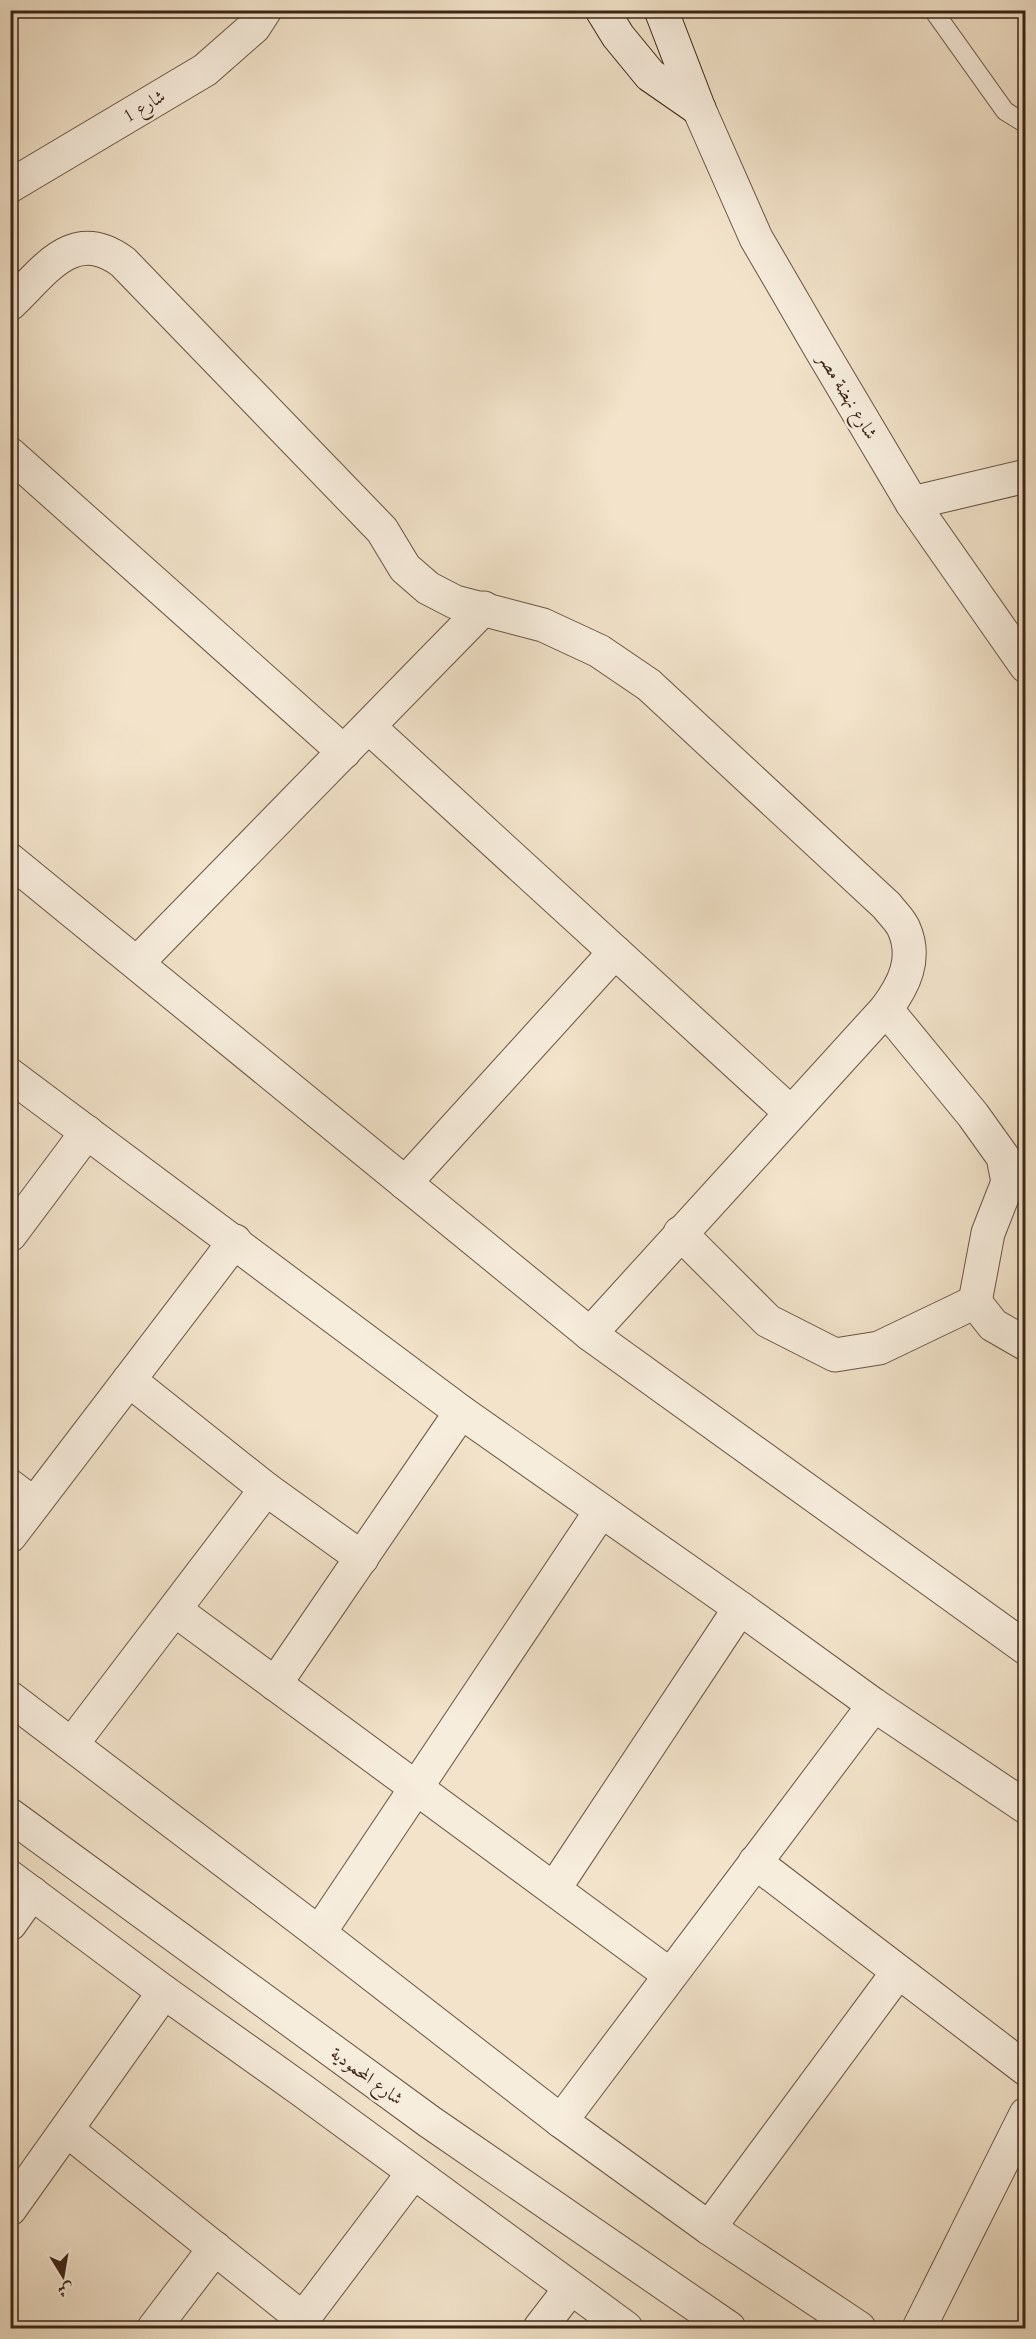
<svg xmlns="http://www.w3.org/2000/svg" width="1036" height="2339" viewBox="0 0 1036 2339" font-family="Cardo,Amiri,serif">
<rect width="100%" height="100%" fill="#f2e3ca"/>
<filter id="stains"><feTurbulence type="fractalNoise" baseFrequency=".00333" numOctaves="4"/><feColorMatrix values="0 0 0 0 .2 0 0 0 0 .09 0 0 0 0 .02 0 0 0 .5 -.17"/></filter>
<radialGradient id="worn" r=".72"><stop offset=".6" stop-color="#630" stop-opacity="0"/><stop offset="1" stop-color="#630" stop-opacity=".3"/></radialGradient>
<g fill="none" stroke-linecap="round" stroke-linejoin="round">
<g stroke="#695443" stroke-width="20">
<polyline id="lane" points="933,10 1005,111 1026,124"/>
</g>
<g stroke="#695443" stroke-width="35">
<g id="street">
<polyline points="699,109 756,238 820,348 912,503 1026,666"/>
<polyline points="10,186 205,70 254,27 265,10"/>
<path d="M10 304C45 271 73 225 123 262L382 530 405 568 428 588 455 602 543 625 599 651 649 685 887 906C892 913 901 921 904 929 917 959 904 985 886 1009L590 1334"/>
<polyline points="10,454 344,752"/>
<polyline points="912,503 1026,476"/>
<polyline points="369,727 790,1112"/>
<polyline points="10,860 590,1334 1026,1648"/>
<polyline points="137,963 484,608"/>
<polyline points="886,1009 973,1115 1003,1157 1008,1182 988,1233 975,1302 993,1325 1026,1344"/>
<polyline points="10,1075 461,1412 740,1608 874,1705 1026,1807"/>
<polyline points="405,1183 615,952"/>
<polyline points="680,1233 768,1321 835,1355 879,1348 975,1302"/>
<polyline points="10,1235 87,1132"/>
<polyline points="129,1380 266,1489 362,1558"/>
<polyline points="10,1486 34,1504"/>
<polyline points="10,1536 235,1241"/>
<polyline points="175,1610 670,1975"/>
<polyline points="275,1684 461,1412"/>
<polyline points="10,1698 319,1933 561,2121 709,2228 859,2328"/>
<polyline points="72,1744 266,1489"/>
<polyline points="10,1815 430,2122 729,2328"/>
<polyline points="755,1862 1026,2069"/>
<polyline points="10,1877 164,1992 303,2091 626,2328"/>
<polyline points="554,1889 740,1608"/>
<polyline points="10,1924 32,1893"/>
<polyline points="319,1933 601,1511"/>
<polyline points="561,2121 874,1705"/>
<polyline points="67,2130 303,2319"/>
<polyline points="10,2209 164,1992"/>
<polyline points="709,2228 898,1972"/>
<polyline points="154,2328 215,2248"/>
<polyline points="296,2328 413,2173"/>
<polyline points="540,2328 570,2289"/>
<polyline points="919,2328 1026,2114"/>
</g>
</g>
<g stroke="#3b2416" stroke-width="35">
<g id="secondary">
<polyline points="602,10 618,36 650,75 699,109"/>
<polyline points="661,10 699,109"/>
</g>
</g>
<use href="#lane" stroke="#f7eddd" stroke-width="18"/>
<use href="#street" stroke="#f7eddd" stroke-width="33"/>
<use href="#secondary" stroke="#f7eddd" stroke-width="33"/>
</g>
<g text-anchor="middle" stroke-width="5" stroke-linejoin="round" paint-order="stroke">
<g font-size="18" fill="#3b2416" stroke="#f7eddd">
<text transform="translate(144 106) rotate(-31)" y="6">شارع 1</text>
<text transform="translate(848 396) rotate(59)" y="6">شارع نهضة مصر</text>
<text transform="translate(367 2076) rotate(36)" y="6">شارع المحمودية</text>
</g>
</g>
<rect width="1036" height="2339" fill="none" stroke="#f2e3ca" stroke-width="36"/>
<rect x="12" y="12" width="1012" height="2315" fill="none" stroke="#3b2416" stroke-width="3"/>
<rect x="18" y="18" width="1000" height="2303" fill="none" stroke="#3b2416" stroke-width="1.5"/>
<g transform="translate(63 2276) rotate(169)" stroke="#f7eddd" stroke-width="4.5" paint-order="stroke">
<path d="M0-4.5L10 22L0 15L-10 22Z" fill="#3b2416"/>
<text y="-9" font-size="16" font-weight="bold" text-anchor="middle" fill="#3b2416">ش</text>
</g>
<rect width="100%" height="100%" filter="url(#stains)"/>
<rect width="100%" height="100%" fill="url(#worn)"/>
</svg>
